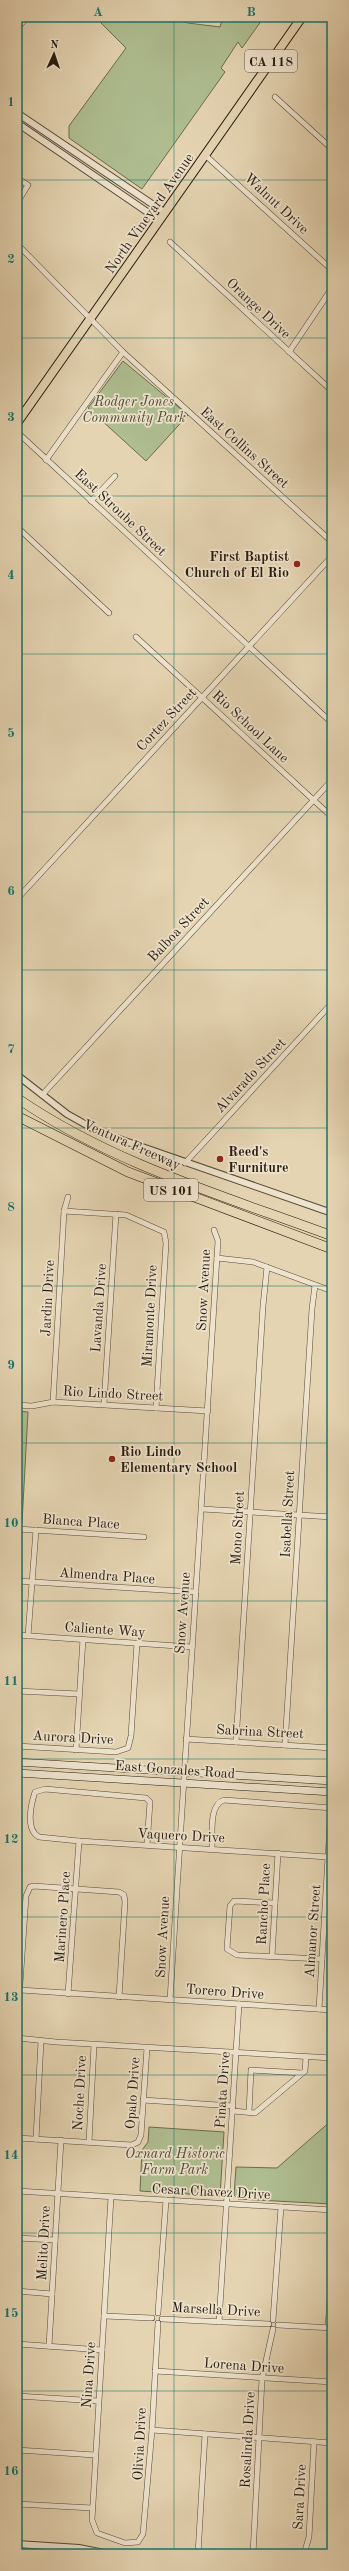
<svg xmlns="http://www.w3.org/2000/svg" width="349" height="2571" viewBox="0 0 349 2571" font-family="'Old Standard TT',serif">
<rect width="100%" height="100%" fill="#e5d4b2"/>
<filter id="stains"><feTurbulence type="fractalNoise" baseFrequency=".005" numOctaves="4"/><feColorMatrix values="0 0 0 0 .2 0 0 0 0 .09 0 0 0 0 .02 0 0 0 .5 -.17"/></filter>
<radialGradient id="worn" r=".72"><stop offset=".6" stop-color="#630" stop-opacity="0"/><stop offset="1" stop-color="#630" stop-opacity=".3"/></radialGradient>
<g fill="#afbe91" stroke="#6b6c50">
<polygon points="95,17 169,17 188,23 220,27 223,17 264,17 242,48 238,42 221,68 225,72 142,189 69,138 69,126 126,48"/>
<polygon points="123,361 188,415 146,461 88,408"/>
<polygon points="17,1411 28,1412 22,1523 17,1523"/>
<polygon points="332,2120 332,2204 238,2199 234,2195 236,2167 277,2168"/>
<polygon points="149,2127 224,2132 220,2196 140,2191 142,2150 148,2142"/>
</g>
<g fill="none" stroke-linecap="round" stroke-linejoin="round">
<g stroke="#564938" stroke-width="6">
<g id="minor">
<polyline points="17,28 28,17"/>
<polyline points="275,97 332,149"/>
<polyline points="205,155 332,270"/>
<polyline points="17,178 28,185 17,203"/>
<polyline points="170,242 332,391"/>
<polyline points="17,244 123,352 332,542"/>
<polyline points="289,352 332,288"/>
<polyline points="17,432 332,723"/>
<polyline points="46,460 123,352"/>
<polyline points="91,501 115,476"/>
<polyline points="17,527 109,613"/>
<polyline points="136,637 332,817"/>
<polyline points="17,899 332,556"/>
<polyline points="42,1095 332,780"/>
<polyline points="185,1163 332,1003"/>
<polyline points="64,1211 126,1215 164,1232 166,1243 156,1408"/>
<polyline points="217,1258 253,1262 332,1291"/>
<polyline points="53,1402 64,1211 68,1197"/>
<polyline points="104,1404 116,1214"/>
<polyline points="17,1405 32,1406 53,1402 208,1411"/>
<polyline points="202,1509 332,1517"/>
<polyline points="17,1529 144,1537"/>
<polyline points="17,1581 196,1592"/>
<polyline points="17,1635 192,1647"/>
<polyline points="28,1636 36,1530"/>
<polyline points="17,1691 79,1694"/>
<polyline points="186,1739 332,1748"/>
<polyline points="236,1742 263,1306 267,1267"/>
<polyline points="285,1745 312,1309 315,1285"/>
<polyline points="17,1746 116,1752 128,1748 131,1736 137,1643"/>
<polyline points="76,1750 83,1639"/>
<polyline points="331,1792 332,1766"/>
<path d="M147 1845 150 1802 146 1798 45 1789 35 1792C31 1804 25 1830 39 1837L79 1841 328 1857"/>
<path d="M212 1849C213 1835 208 1805 224 1800L332 1808"/>
<polyline points="275,1903 234,1901 230,1906 227,1949 237,1955 322,1959"/>
<polyline points="272,1956 278,1853"/>
<polyline points="20,1990 332,2010"/>
<polyline points="68,1994 79,1841"/>
<polyline points="170,2000 218,1241 214,1230"/>
<polyline points="319,2009 331,1807"/>
<polyline points="17,2028 26,1896 30,1887 34,1886 119,1892 124,1895 125,1902 119,1997"/>
<polyline points="17,2038 56,2042 332,2058"/>
<polyline points="143,2100 233,2106"/>
<polyline points="233,2111 255,2113 305,2071 306,2057"/>
<polyline points="249,2112 251,2070 302,2073"/>
<polyline points="17,2138 132,2145 138,2142 141,2135 147,2048"/>
<polyline points="36,2139 41,2041"/>
<polyline points="89,2142 94,2045"/>
<polyline points="17,2191 332,2210"/>
<polyline points="111,2197 92,2520 97,2533 125,2543 138,2542 143,2534 152,2430 158,2323"/>
<polyline points="17,2238 55,2240"/>
<polyline points="17,2291 52,2294"/>
<polyline points="158,2313 166,2200"/>
<polyline points="104,2316 152,2318"/>
<polyline points="162,2319 269,2324"/>
<polyline points="273,2320 281,2207"/>
<polyline points="219,2322 239,2004"/>
<polyline points="278,2325 332,2328"/>
<polyline points="328,2327 332,2270"/>
<polyline points="17,2344 102,2350"/>
<polyline points="49,2346 61,2140"/>
<polyline points="155,2371 332,2382"/>
<polyline points="17,2396 98,2401"/>
<polyline points="152,2430 332,2443"/>
<polyline points="17,2450 95,2455"/>
<polyline points="17,2504 92,2508"/>
<polyline points="198,2554 205,2434"/>
<polyline points="253,2554 262,2379 273,2329"/>
<polyline points="304,2554 309,2537 314,2442"/>
</g>
</g>
<g stroke="#564938" stroke-width="8">
<g id="tertiary">
<polyline points="17,113 164,212"/>
<polyline points="17,123 159,220"/>
<polyline points="17,1075 67,1114 99,1132 332,1213"/>
<polyline points="17,2544 79,2548 109,2554"/>
<polyline points="17,2552 54,2554"/>
</g>
</g>
<g stroke="#271b0f" stroke-width="8">
<g id="secondary">
<polyline points="17,1762 332,1781"/>
<polyline points="17,1773 332,1792"/>
</g>
</g>
<g stroke="#271b0f" stroke-width="10">
<polyline id="primary" points="17,423 302,17"/>
</g>
<g stroke="#271b0f" stroke-width="10">
<g id="motorway">
<path d="M17 1098C113 1164 224 1196 332 1236"/>
<polyline points="17,1116 128,1172 332,1249"/>
</g>
</g>
<use href="#minor" stroke="#eee3cd" stroke-width="5"/>
<use href="#tertiary" stroke="#eee3cd" stroke-width="6"/>
<use href="#secondary" stroke="#eee3cd" stroke-width="7"/>
<use href="#primary" stroke="#e5d4b2" stroke-width="8"/>
<use href="#motorway" stroke="#e5d4b2" stroke-width="9"/>
</g>
<path fill="none" stroke="#0f766e" stroke-width="1" stroke-opacity="0.55" d="M174 17V2554M17 180H332M17 338H332M17 496H332M17 654H332M17 812H332M17 970H332M17 1128H332M17 1286H332M17 1443H332M17 1601H332M17 1759H332M17 1917H332M17 2075H332M17 2233H332M17 2391H332"/>
<g fill="#8f2418" stroke="#eee3cd" stroke-width="1.5">
<circle cx="297" cy="564" r="4"/>
<circle cx="220" cy="1159" r="4"/>
<circle cx="112" cy="1459" r="4"/>
</g>
<g text-anchor="middle" stroke-width="3.5" stroke-linejoin="round" paint-order="stroke">
<g fill="#eee3cd" stroke="#635748" stroke-width="1">
<rect x="245" y="50" width="52" height="22" rx="3"/>
<rect x="144" y="1179" width="54" height="22" rx="3"/>
</g>
<g font-size="13" font-weight="bold" fill="#271b0f">
<text x="271" y="66">CA 118</text>
<text x="171" y="1195">US 101</text>
</g>
<g font-size="14" fill="#271b0f" stroke="#eee3cd">
<text transform="translate(277 203) rotate(43)" y="5">Walnut Drive</text>
<text transform="translate(149 213) rotate(-55)" y="5">North Vineyard Avenue</text>
<text transform="translate(259 308) rotate(43)" y="5">Orange Drive</text>
<text transform="translate(245 447) rotate(42)" y="5">East Collins Street</text>
<text transform="translate(121 512) rotate(43)" y="5">East Stroube Street</text>
<text transform="translate(166 719) rotate(-47)" y="5">Cortez Street</text>
<text transform="translate(251 726) rotate(43)" y="5">Rio School Lane</text>
<text transform="translate(178 929) rotate(-47)" y="5">Balboa Street</text>
<text transform="translate(250 1075) rotate(-47)" y="5">Alvarado Street</text>
<text transform="translate(132 1144) rotate(24)" y="5">Ventura Freeway</text>
<text transform="translate(203 1290) rotate(-87)" y="5">Snow Avenue</text>
<text transform="translate(47 1298) rotate(-87)" y="5">Jardin Drive</text>
<text transform="translate(98 1308) rotate(-86)" y="5">Lavanda Drive</text>
<text transform="translate(149 1316) rotate(-87)" y="5">Miramonte Drive</text>
<text transform="translate(113 1393) rotate(3)" y="5">Rio Lindo Street</text>
<text transform="translate(287 1514) rotate(-87)" y="5">Isabella Street</text>
<text transform="translate(81 1521) rotate(4)" y="5">Blanca Place</text>
<text transform="translate(237 1528) rotate(-87)" y="5">Mono Street</text>
<text transform="translate(107 1575) rotate(4)" y="5">Almendra Place</text>
<text transform="translate(182 1613) rotate(-86)" y="5">Snow Avenue</text>
<text transform="translate(105 1629) rotate(4)" y="5">Caliente Way</text>
<text transform="translate(260 1731) rotate(3)" y="5">Sabrina Street</text>
<text transform="translate(73 1737) rotate(3)" y="5">Aurora Drive</text>
<text transform="translate(175 1769) rotate(4)" y="5">East Gonzales Road</text>
<text transform="translate(181 1835) rotate(3)" y="5">Vaquero Drive</text>
<text transform="translate(263 1904) rotate(-87)" y="5">Rancho Place</text>
<text transform="translate(62 1917) rotate(-86)" y="5">Marinero Place</text>
<text transform="translate(312 1931) rotate(-86)" y="5">Almanor Street</text>
<text transform="translate(162 1937) rotate(-87)" y="5">Snow Avenue</text>
<text transform="translate(225 1991) rotate(4)" y="5">Torero Drive</text>
<text transform="translate(222 2090) rotate(-86)" y="5">Pinata Drive</text>
<text transform="translate(79 2093) rotate(-87)" y="5">Noche Drive</text>
<text transform="translate(132 2093) rotate(-86)" y="5">Opalo Drive</text>
<text transform="translate(211 2191) rotate(3)" y="5">Cesar Chavez Drive</text>
<text transform="translate(43 2243) rotate(-87)" y="5">Melito Drive</text>
<text transform="translate(216 2309) rotate(3)" y="5">Marsella Drive</text>
<text transform="translate(244 2365) rotate(4)" y="5">Lorena Drive</text>
<text transform="translate(88 2375) rotate(-86)" y="5">Nina Drive</text>
<text transform="translate(247 2440) rotate(-87)" y="5">Rosalinda Drive</text>
<text transform="translate(139 2444) rotate(-87)" y="5">Olivia Drive</text>
<text transform="translate(299 2497) rotate(-87)" y="5">Sara Drive</text>
</g>
<g font-size="14" font-style="italic" fill="#504c36" stroke="#eee3cd">
<text x="134" y="406">Rodger Jones<tspan x="134" dy="16">Community Park</tspan></text>
<text x="175" y="2158">Oxnard Historic<tspan x="175" dy="16">Farm Park</tspan></text>
</g>
<g font-size="14" font-weight="bold" fill="#271b0f" stroke="#eee3cd" text-anchor="start">
<text x="289" y="561" text-anchor="end">First Baptist<tspan x="289" dy="16">Church of El Rio</tspan></text>
<text x="228" y="1156">Reed's<tspan x="228" dy="16">Furniture</tspan></text>
<text x="120" y="1456">Rio Lindo<tspan x="120" dy="16">Elementary School</tspan></text>
</g>
</g>
<rect width="349" height="2571" fill="none" stroke="#e5d4b2" stroke-width="44"/>
<g transform="translate(54 54) rotate(3)" stroke="#eee3cd" stroke-width="3" paint-order="stroke">
<path d="M0-3L7 15L0 10L-7 15Z" fill="#271b0f"/>
<text y="-6" font-size="11" font-weight="bold" text-anchor="middle" fill="#271b0f">N</text>
</g>
<rect x="22" y="22" width="305" height="2527" fill="none" stroke="#0f766e" stroke-width="1.5"/>
<g font-size="13" text-anchor="middle" font-weight="bold" fill="#0f766e">
<text x="98" y="16">A</text>
<text x="251" y="16">B</text>
<text x="11" y="106">1</text>
<text x="11" y="263">2</text>
<text x="11" y="421">3</text>
<text x="11" y="579">4</text>
<text x="11" y="737">5</text>
<text x="11" y="895">6</text>
<text x="11" y="1053">7</text>
<text x="11" y="1211">8</text>
<text x="11" y="1369">9</text>
<text x="11" y="1527">10</text>
<text x="11" y="1685">11</text>
<text x="11" y="1843">12</text>
<text x="11" y="2001">13</text>
<text x="11" y="2159">14</text>
<text x="11" y="2317">15</text>
<text x="11" y="2475">16</text>
</g>
<rect width="100%" height="100%" filter="url(#stains)"/>
<rect width="100%" height="100%" fill="url(#worn)"/>
</svg>
